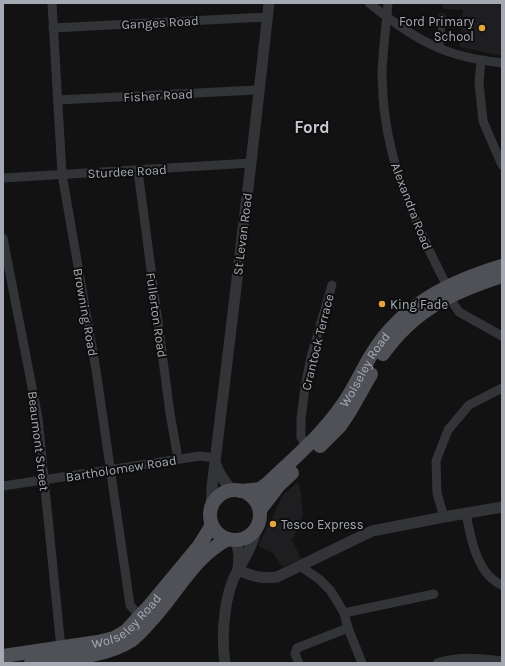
<svg xmlns="http://www.w3.org/2000/svg" width="505" height="666" viewBox="0 0 505 666" font-family="Karla,sans-serif">
<rect width="100%" height="100%" fill="#121213"/>
<g fill="#1e1e20">
<polygon points="443,3 502,3 502,56 460,47 463,10 443,9"/>
<polygon points="298,482 301,493 303,516 292,540 301,559 282,567 273,553 258,546 283,495"/>
</g>
<g fill="none" stroke-linecap="round" stroke-linejoin="round">
<polyline stroke="#333438" stroke-width="7" points="440,49 442,17"/>
<g stroke="#333438" stroke-width="9">
<polyline points="52,3 62,174 96,370 130,605 140,617"/>
<path d="M369 3C390 20 414 38 439 48 459 57 481 60 502 63"/>
<path d="M388 3C386 26 383 50 382 73 382 81 383 89 383 97 388 166 416 226 447 286"/>
<polyline points="53,28 267,17"/>
<polyline points="481,60 479,83 483,121 502,165"/>
<polyline points="58,100 258,90"/>
<polyline points="138,171 170,413 178,459"/>
<polyline points="3,178 251,163"/>
<polyline points="3,238 38,418 61,648"/>
<polyline points="448,296 459,312 502,336"/>
<polyline points="306,446 301,437 301,419 305,387 311,357 332,285"/>
<polyline points="3,486 200,456 216,458"/>
<path d="M466 513C470 536 477 575 502 585"/>
<polyline points="444,517 437,493 436,461 448,430 469,405 502,388"/>
<polyline points="300,566 319,579 330,590 337,601 344,613 348,628 362,663"/>
<polyline points="344,613 434,594"/>
<polyline points="299,663 295,654 297,648 348,628"/>
<path d="M437 663C460 656 479 658 502 661"/>
</g>
<g stroke="#333438" stroke-width="11">
<path d="M216 465C220 476 225 483 233 491"/>
<polyline points="211,510 212,487 251,163 269,3"/>
<polyline points="236,540 239,555 238,569"/>
<path d="M238 570C251 576 262 579 277 577L372 531 444 517 502 507"/>
<path d="M225 663C221 636 224 593 238 570 246 556 253 544 257 528"/>
</g>
<g stroke="#505157" stroke-width="14">
<path d="M383 354C414 310 452 292 502 276"/>
<polyline points="320,446 340,426 350,411 371,374"/>
<circle cx="235" cy="515" r="25"/>
<path id="s1" d="M241 491 260 489 268 483C294 458 323 434 343 404 356 386 364 364 377 346 408 302 452 281 502 266"/>
<polyline points="260,510 279,485 292,473"/>
<path id="s2" d="M3 656 98 642 114 638 126 631 150 605 199 546 212 525"/>
<path d="M31 663C63 659 104 658 132 640 138 635 144 629 149 623 176 595 193 557 228 539"/>
</g>
</g>
<g fill="#e4a73a" stroke="#0d0d0e" stroke-width="1.5">
<circle cx="482" cy="28" r="4"/>
<circle cx="382" cy="304" r="4"/>
<circle cx="273" cy="524" r="4"/>
</g>
<g text-anchor="middle" stroke-width="4" stroke-linejoin="round" paint-order="stroke">
<g font-size="13" fill="#a4a9b3" stroke="#0d0d0e" text-anchor="start">
<text x="474" y="26" text-anchor="end">Ford Primary<tspan x="474" dy="15">School</tspan></text>
<text x="390" y="309">King Fade</text>
<text x="281" y="529">Tesco Express</text>
</g>
<g font-size="13" fill="#a4a9b3" stroke="#0d0d0e">
<text transform="translate(160 22) rotate(-3)" y="5">Ganges Road</text>
<text transform="translate(158 95) rotate(-3)" y="5">Fisher Road</text>
<text transform="translate(127 171) rotate(-3)" y="5">Sturdee Road</text>
<text transform="translate(412 206) rotate(69)" y="5">Alexandra Road</text>
<text transform="translate(242 234) rotate(-83)" y="5">St Levan Road</text>
<text transform="translate(86 312) rotate(80)" y="5">Browning Road</text>
<text transform="translate(157 315) rotate(82)" y="5">Fullerton Road</text>
<text transform="translate(317 342) rotate(-76)" y="5">Crantock Terrace</text>
<text dy="5" stroke="none"><textPath href="#s1" startOffset="179">Wolseley Road</textPath></text>
<text transform="translate(39 441) rotate(83)" y="5">Beaumont Street</text>
<text transform="translate(121 468) rotate(-9)" y="5">Bartholomew Road</text>
<text dy="5" stroke="none"><textPath href="#s2" startOffset="132">Wolseley Road</textPath></text>
</g>
<g font-size="17" font-weight="bold" fill="#c5c8cf" stroke="#0d0d0e">
<text x="312" y="133">Ford</text>
</g>
</g>
<rect width="505" height="666" fill="none" stroke="#a4a9b3" stroke-width="8"/>
</svg>
